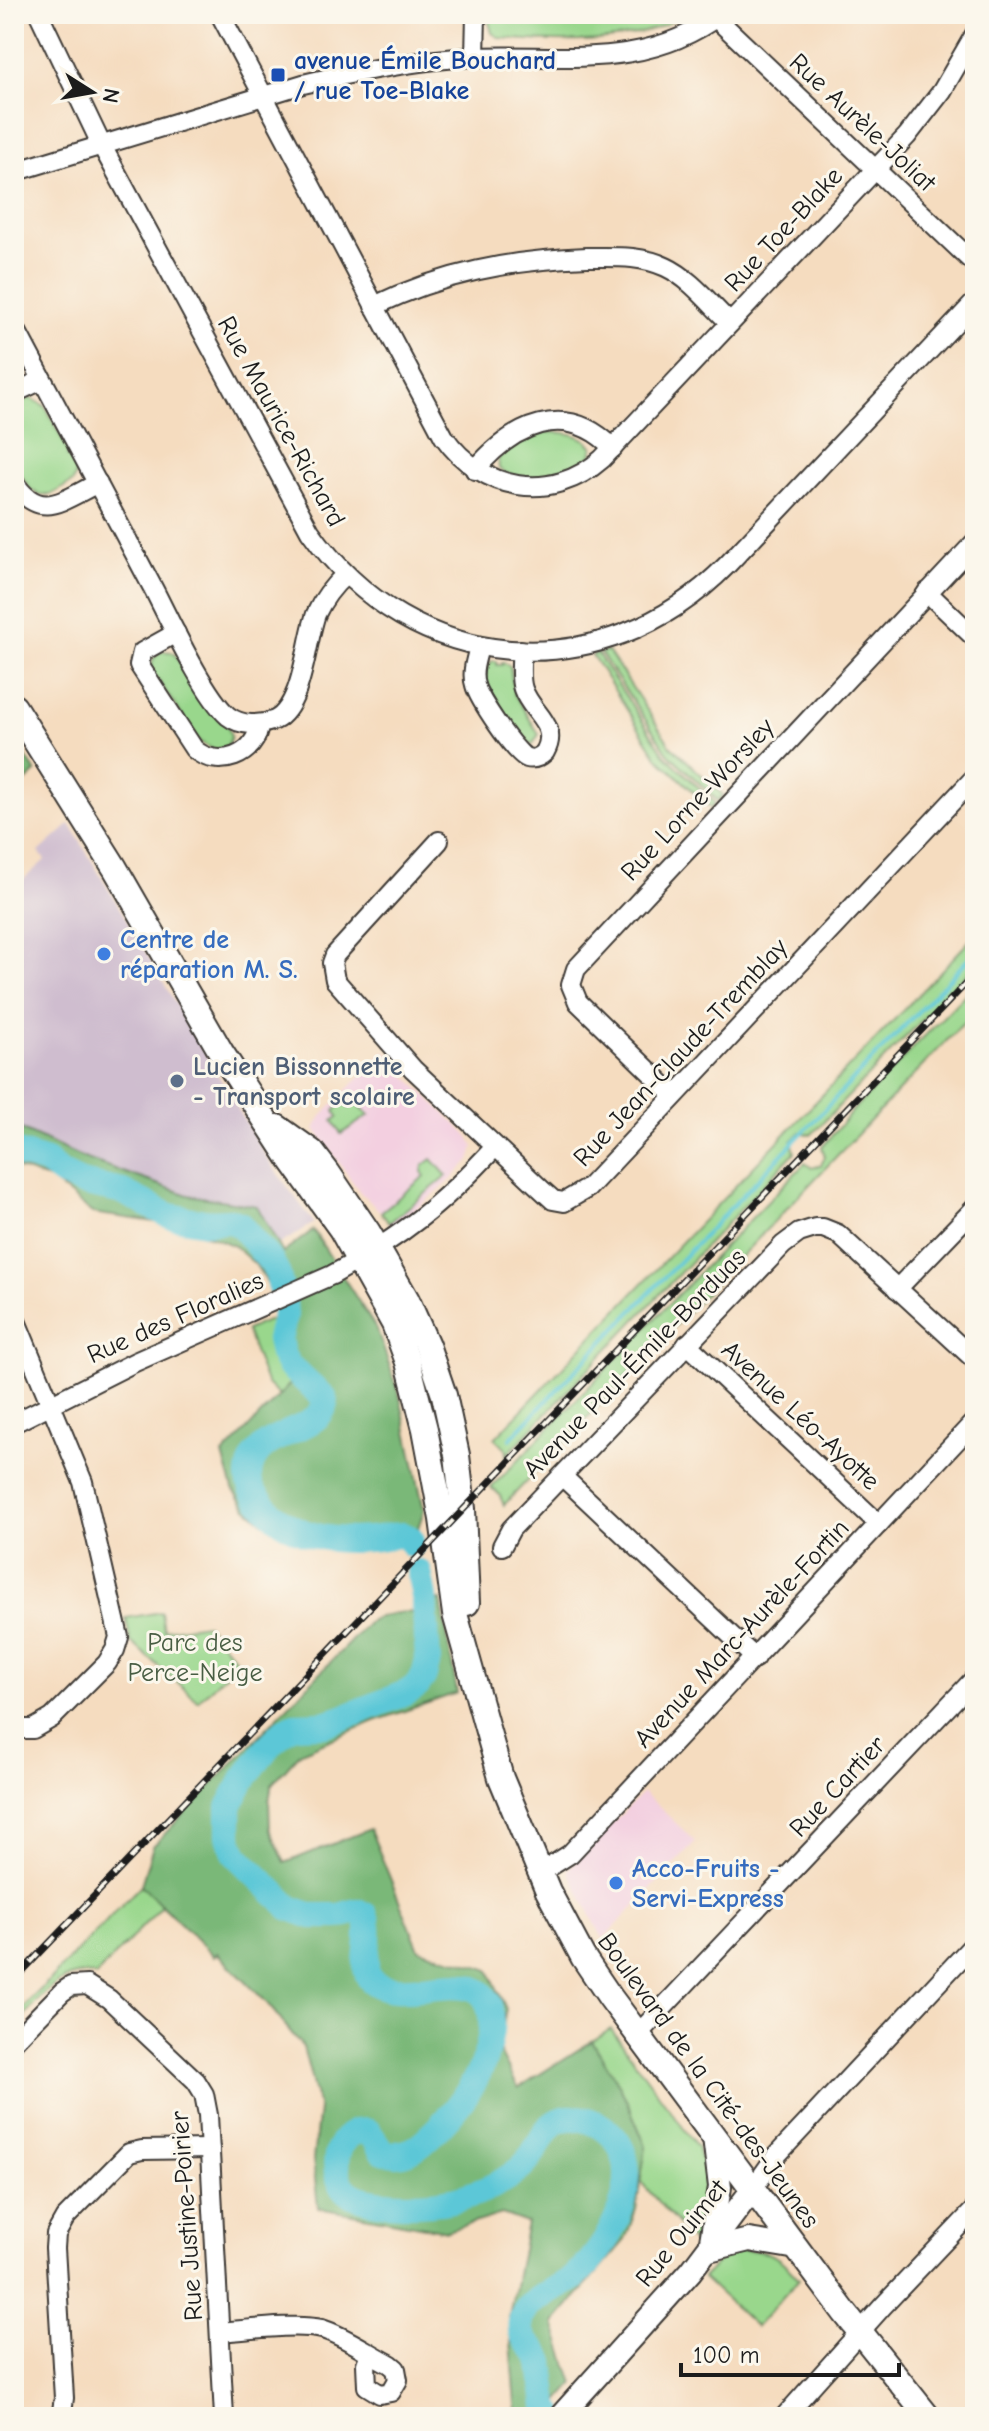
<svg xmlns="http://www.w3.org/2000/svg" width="989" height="2431" viewBox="0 0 989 2431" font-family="'Comic Neue',sans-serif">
<rect width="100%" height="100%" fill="#fbf7ec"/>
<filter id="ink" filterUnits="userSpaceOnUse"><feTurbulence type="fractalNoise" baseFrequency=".0125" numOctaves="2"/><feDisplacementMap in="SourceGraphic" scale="16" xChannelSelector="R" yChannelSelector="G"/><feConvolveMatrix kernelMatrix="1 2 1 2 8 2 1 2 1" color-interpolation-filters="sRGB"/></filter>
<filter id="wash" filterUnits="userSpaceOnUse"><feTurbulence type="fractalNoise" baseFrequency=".006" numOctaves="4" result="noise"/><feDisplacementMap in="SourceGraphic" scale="32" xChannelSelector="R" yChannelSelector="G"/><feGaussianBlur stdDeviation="1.8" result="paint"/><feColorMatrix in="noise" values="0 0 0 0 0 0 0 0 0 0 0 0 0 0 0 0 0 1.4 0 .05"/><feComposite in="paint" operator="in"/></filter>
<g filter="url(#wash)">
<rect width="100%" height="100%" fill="#f5dcbf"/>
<g fill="#f3cfe0">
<polygon points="385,1051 403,1073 469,1137 474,1147 470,1160 450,1181 392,1228 386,1217 360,1192 315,1129 322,1116"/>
<polygon points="643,1792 696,1842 603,1939 568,1870"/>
</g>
<polygon fill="#cfbdcf" points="70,824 268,1160 314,1223 272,1249 14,1146 14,888 45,860 39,852"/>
<g fill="#99d78c" stroke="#5a7a54" stroke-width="2">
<path d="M487 14H686C631 47 562 43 500 38L492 33 489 22 486 21Z"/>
<polygon points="30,398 45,406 70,453 67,456 76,464 77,470 73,482 50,495 39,495 30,489 14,464 14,405"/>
<path d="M546 432C562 432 583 433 593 447L591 456C568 473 526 487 499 469L498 459C509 445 528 436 546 432Z"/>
<polygon points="161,651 172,652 176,656 205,703 228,726 231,737 227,746 216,751 200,742 151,670 153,659"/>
<polygon points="608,651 671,746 723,795 718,801 668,753 600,652"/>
<polygon points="597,653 665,755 715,803 711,808 658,758 592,655"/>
<polygon points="492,661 497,661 497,665 502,665 502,662 510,666 514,694 539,734 533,744 522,741 485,685 486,668"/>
<polygon points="975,935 975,965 811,1135 801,1132 792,1141 795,1152 506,1456 507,1450 495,1438"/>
<polygon points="975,984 975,1011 504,1505 499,1494 491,1488 805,1163 812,1168 821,1165 825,1157 822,1147 855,1108"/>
<polygon points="342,1102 349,1108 356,1102 369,1115 341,1134 333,1121 338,1117 335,1111"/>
<polygon points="432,1159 447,1176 389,1223 381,1212 425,1176 422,1172 423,1166"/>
<path d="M277 1317C271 1334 279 1369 293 1381L279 1396 266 1383 246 1330Z"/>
<polygon points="161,1612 164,1630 206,1624 238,1662 198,1701 130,1641 126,1618"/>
<path d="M141 1885 162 1906 96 1976C58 1967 38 2002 14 2027V2017Z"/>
<path d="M611 2029 698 2148C698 2158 704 2163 707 2172 713 2193 703 2223 693 2242L640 2181 646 2146 621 2088 592 2041Z"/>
<path d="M740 2250C772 2250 779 2256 799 2279L756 2327 703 2278 722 2258Z"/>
</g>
<g fill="#7ab878" stroke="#4b6a4a" stroke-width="2">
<polygon points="14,739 36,772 14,792"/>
<path d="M14 1126 81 1157 188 1195 257 1206 283 1253 313 1230 377 1330 399 1393 424 1510 417 1531 385 1547 335 1546 301 1542 263 1522 247 1508 233 1489 223 1455 293 1381C271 1361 265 1332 284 1308L255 1264 233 1245 182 1226 92 1213 51 1180 14 1167Z"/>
<path d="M441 1600 457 1693 375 1721 301 1752 272 1784 269 1801 270 1829 285 1863 370 1829 419 1949C442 1957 466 1961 489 1970L506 2009 499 2050 518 2088 592 2041 621 2088 646 2146 636 2209 625 2240 554 2323 574 2384 545 2417H517L509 2317 527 2223 502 2214 447 2231 318 2208 313 2159 319 2109 303 2047 267 2003 217 1953 214 1956 141 1885 153 1846 371 1620C393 1611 409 1611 432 1614L435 1601Z"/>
</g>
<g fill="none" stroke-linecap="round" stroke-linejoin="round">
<polyline stroke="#5cc7d7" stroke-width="4" points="510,1439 975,952"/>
<g stroke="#5cc7d7" stroke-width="26">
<path d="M14 1152 46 1162 62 1174 81 1183 123 1192 170 1216 205 1222 231 1221 239 1224 272 1263 278 1275 284 1302 285 1315 279 1339 282 1354 288 1365 325 1399C327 1435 251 1427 249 1476 249 1489 257 1497 266 1507 295 1540 344 1544 385 1537 392 1536 397 1535 403 1535L410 1538 412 1545"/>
<path d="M419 1572 424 1597 428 1660 424 1676 418 1685 408 1692 340 1719 324 1724 294 1725 285 1730 267 1748 243 1780 229 1807V1836L236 1855 290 1908 312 1916H339L357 1911 365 1915C375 1935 358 1967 371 1980 403 2011 498 1947 491 2031 487 2069 465 2100 439 2127 423 2143 407 2161 382 2151L369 2132C336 2125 326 2173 348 2192 364 2205 411 2205 431 2203 460 2201 498 2188 521 2168 534 2157 538 2142 548 2129 565 2108 598 2120 613 2136 648 2175 610 2247 576 2276 560 2290 526 2297 521 2321 517 2340 536 2346 542 2362L547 2407 554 2417"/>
</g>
</g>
</g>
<g filter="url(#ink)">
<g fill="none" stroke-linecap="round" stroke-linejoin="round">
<g stroke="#3d3934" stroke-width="22">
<g id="minor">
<path d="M39 14 102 146 310 531C412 677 603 691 727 565L975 302"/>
<path d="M220 14 444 437C482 491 551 504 602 459L907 136 942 91 975 34"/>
<polyline points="716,18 975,264"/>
<polyline points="475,57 476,14"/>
<path d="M14 172 303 84C359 71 415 60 472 57 562 53 643 72 721 14"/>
<path d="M374 306C443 273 511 260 587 257 614 257 641 255 666 267 690 278 711 305 730 323"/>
<path d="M14 326C60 414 107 502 154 590 170 621 204 695 228 716 241 726 260 726 275 720 303 706 306 641 316 614 323 599 333 586 345 575"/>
<polyline points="14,393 42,380"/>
<path d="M475 470C512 426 565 399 613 448"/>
<path d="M14 482C40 522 63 500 98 483"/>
<polyline points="927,592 975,638"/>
<path d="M176 633 142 652 139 665 194 749C217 770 257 756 259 724"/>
<path d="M479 647C476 659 471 673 475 685 478 698 516 755 527 758 535 760 540 757 545 752 560 725 531 713 523 689 519 678 522 662 521 650"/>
<polyline points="439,841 335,955 332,963 335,980 413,1069 542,1190 553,1200 564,1202 588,1188 975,777"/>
<polyline points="674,1095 578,1002 571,985 576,969 975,542"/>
<polyline points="897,1289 975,1208"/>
<polyline points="14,1316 83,1482 119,1637 115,1650 107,1663 52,1718 33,1729 14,1729"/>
<polyline points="687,1344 879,1524"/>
<path d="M14 1423 135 1362 332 1275C401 1237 442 1205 495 1147"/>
<polyline points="562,1476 755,1658"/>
<polyline points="502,1546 511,1529 783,1245 799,1233 815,1228 823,1228 838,1234 975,1360"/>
<polyline points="540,1873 570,1854 975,1421"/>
<polyline points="638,2034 975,1678"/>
<polyline points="14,2041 62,1992 71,1986 87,1985 109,1999 196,2081 204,2094 208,2115 224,2417"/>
<polyline points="752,2190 776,2156 975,1943"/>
<path d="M220 2332C247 2330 296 2323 322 2329 345 2336 368 2353 390 2364L396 2369 398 2380 391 2392 380 2394 367 2386 366 2364 370 2353"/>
<polyline points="61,2417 64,2398 55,2248 56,2234 65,2218 129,2153 142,2150 210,2149"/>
<polyline points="784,2417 883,2306 975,2209"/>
</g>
</g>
<g stroke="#3d3934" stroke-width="26">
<g id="tertiary">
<polyline points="711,2241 720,2187 714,2137"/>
<polyline points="709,2250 749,2240 797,2248"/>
<polyline points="560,2417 691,2271 752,2190"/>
</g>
</g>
<g stroke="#3d3934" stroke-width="28">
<g id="secondary">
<polyline points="14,707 115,868 221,1052 292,1161 341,1229 394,1324 408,1362 425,1429 442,1519 455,1614 501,1778 548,1891 583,1957 610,1997 845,2313 928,2417"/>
<polyline points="277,1127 312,1152 328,1173 368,1232 407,1300 427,1345 444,1395 457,1455 463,1509 467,1603"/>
</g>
</g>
<use href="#minor" stroke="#fff" stroke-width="18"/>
<use href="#tertiary" stroke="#fff" stroke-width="22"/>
<use href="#secondary" stroke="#fff" stroke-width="24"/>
<g stroke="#1c1c1c" stroke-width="7">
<polyline id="rail" points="14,1980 975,974"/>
</g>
<use href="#rail" stroke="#fbf7ec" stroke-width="4" stroke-dasharray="12" stroke-linecap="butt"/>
</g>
</g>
<rect fill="#1a4fb4" stroke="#fbf7ec" stroke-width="3" x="270" y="67" width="16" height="16" rx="4"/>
<g fill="#3f7fe0" stroke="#fbf7ec" stroke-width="3">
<circle cx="104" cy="954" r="8"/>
<circle cx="616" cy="1883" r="8"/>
</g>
<circle fill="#5c6f8a" stroke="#fbf7ec" stroke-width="3" cx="177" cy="1081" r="8"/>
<g text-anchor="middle" stroke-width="6" stroke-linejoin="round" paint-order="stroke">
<g font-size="26" font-weight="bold" fill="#164399" stroke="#fbf7ec" text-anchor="start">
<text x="294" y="69">avenue Émile Bouchard<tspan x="294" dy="30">/ rue Toe-Blake</tspan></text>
</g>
<g font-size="26" fill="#1c1c1c" stroke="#fbf7ec">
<text transform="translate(863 122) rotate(43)" y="9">Rue Aurèle-Joliat</text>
<text transform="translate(783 229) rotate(-47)" y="9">Rue Toe-Blake</text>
<text transform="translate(282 421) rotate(61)" y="9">Rue Maurice-Richard</text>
<text transform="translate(697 799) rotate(-47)" y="9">Rue Lorne-Worsley</text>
<text transform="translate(680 1052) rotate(-47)" y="9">Rue Jean-Claude-Tremblay</text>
<text transform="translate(175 1317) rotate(-24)" y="9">Rue des Floralies</text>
<text transform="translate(634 1363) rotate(-46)" y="9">Avenue Paul-Émile-Borduas</text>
<text transform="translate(801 1415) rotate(43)" y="9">Avenue Léo-Ayotte</text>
<text transform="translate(741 1633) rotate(-47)" y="9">Avenue Marc-Aurèle-Fortin</text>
<text transform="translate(837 1786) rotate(-47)" y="9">Rue Cartier</text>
<text transform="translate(709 2080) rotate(54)" y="9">Boulevard de la Cité-des-Jeunes</text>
<text transform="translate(186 2216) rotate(-94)" y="9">Rue Justine-Poirier</text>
<text transform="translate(681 2233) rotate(-51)" y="9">Rue Ouimet</text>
</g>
<g font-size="26" font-weight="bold" fill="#366cbe" stroke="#fbf7ec" text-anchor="start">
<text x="120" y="948">Centre de<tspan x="120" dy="30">réparation M. S.</tspan></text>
<text x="632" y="1877">Acco-Fruits -<tspan x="632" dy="30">Servi-Express</tspan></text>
</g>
<g font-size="26" font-weight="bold" fill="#4e5e75" stroke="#fbf7ec" text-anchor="start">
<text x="193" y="1075">Lucien Bissonnette<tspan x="193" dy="30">- Transport scolaire</tspan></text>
</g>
<g font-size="26" fill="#485d43" stroke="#fbf7ec">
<text x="195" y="1651">Parc des<tspan x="195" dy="30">Perce-Neige</tspan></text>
</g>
</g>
<rect width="989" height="2431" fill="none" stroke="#fbf7ec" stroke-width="48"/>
<g transform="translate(92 92) rotate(101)" stroke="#fbf7ec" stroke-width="6" paint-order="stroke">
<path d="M0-6L14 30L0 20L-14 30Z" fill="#1c1c1c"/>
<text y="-12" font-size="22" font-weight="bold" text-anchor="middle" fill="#1c1c1c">N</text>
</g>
<path d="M681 2363v12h218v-12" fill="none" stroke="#1c1c1c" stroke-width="4"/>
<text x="693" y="2363" font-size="24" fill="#1c1c1c" stroke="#fbf7ec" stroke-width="6" paint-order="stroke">100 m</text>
</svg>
